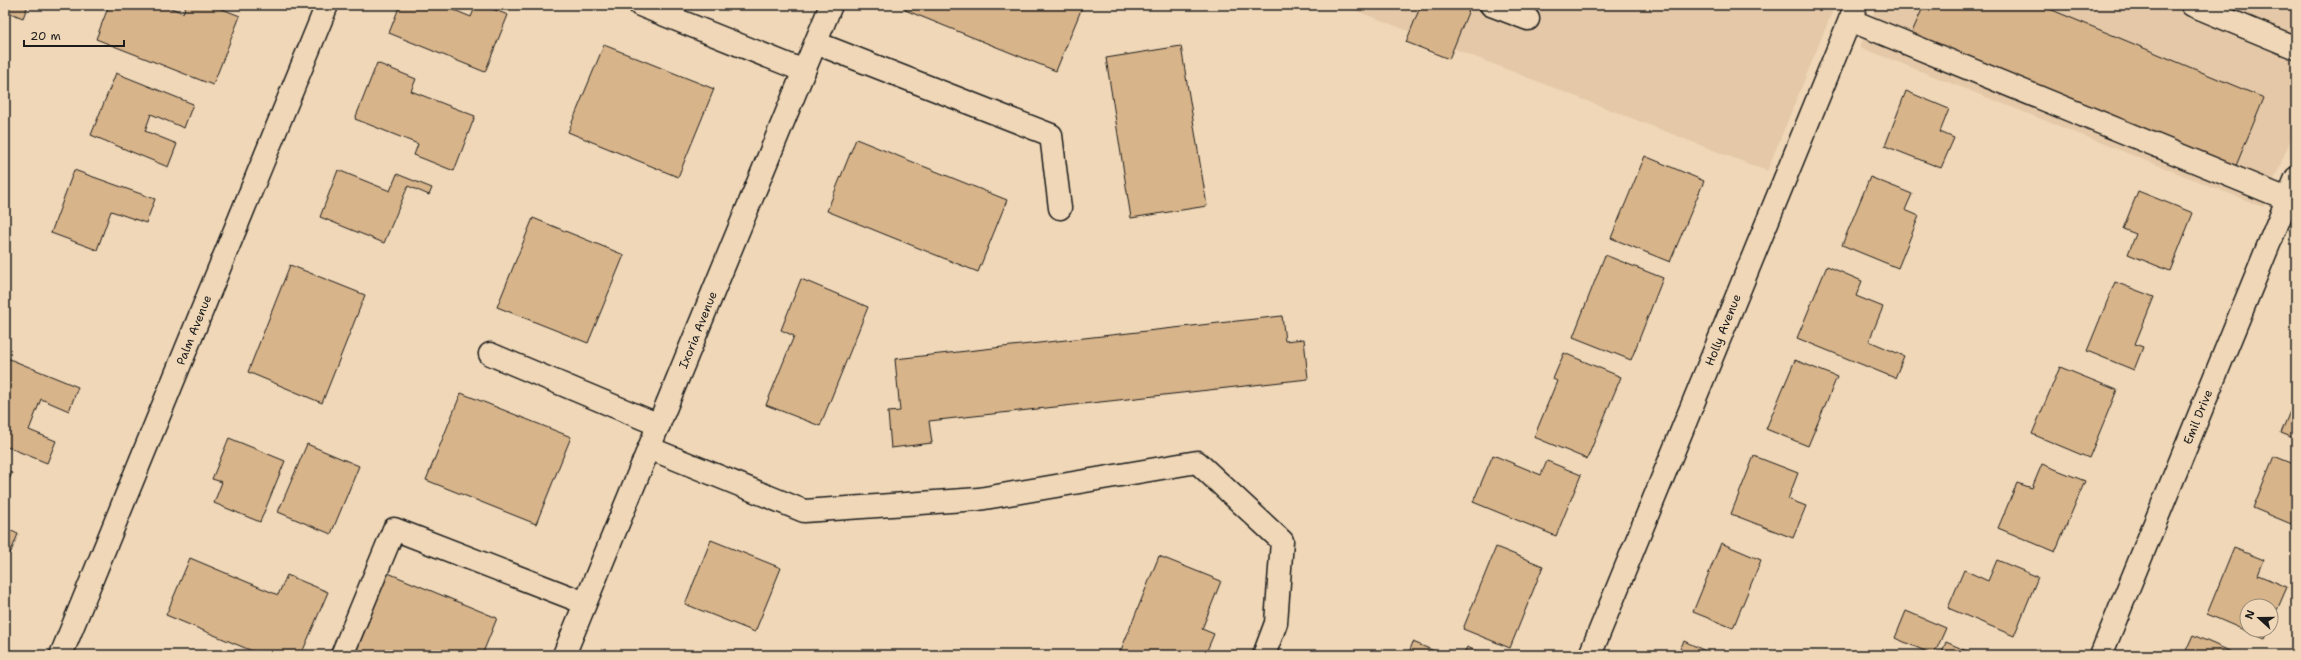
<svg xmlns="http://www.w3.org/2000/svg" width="2301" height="660" viewBox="0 0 2301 660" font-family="'Shantell Sans',sans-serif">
<rect width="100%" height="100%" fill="#efd7b7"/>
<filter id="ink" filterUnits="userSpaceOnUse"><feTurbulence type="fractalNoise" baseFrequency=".025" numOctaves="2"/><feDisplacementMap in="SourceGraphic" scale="8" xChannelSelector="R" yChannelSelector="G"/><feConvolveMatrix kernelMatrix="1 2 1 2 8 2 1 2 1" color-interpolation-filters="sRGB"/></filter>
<g filter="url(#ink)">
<g fill="#e4c8a7">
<polygon points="1342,5 1835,5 1767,171"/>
<polygon points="1877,5 2296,5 2296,126 2263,207 1860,47"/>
</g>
<g fill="#d8b48a" stroke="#1c1c1c">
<polygon points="5,5 28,5 23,18 10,13 5,27"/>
<polygon points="109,5 164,5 183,13 186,5 212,5 240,16 213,85 96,39"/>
<polygon points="400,5 442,5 471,17 476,5 482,5 508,15 485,72 389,33"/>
<polygon points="907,5 1083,5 1056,71 905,10"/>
<polygon points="1421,5 1471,5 1449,59 1406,42"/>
<polygon points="1924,5 2040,5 2264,98 2233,173 1909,39"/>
<polygon points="604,45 714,89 678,177 568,132"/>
<polygon points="1181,46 1207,206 1131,218 1106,58"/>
<polygon points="377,63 416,79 411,91 475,116 454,171 414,155 418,144 355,119"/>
<polygon points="116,73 193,104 184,128 151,114 145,131 177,144 168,167 91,135"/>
<polygon points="1906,91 1949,109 1940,132 1954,138 1941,168 1885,146"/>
<polygon points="856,139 1007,200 978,272 827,211"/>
<polygon points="1645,156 1704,181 1670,262 1611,238"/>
<polygon points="74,170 155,199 146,223 111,211 97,250 51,233"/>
<polygon points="338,170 390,191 397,174 432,188 429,195 408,186 384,243 320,217"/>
<polygon points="1870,177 1912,194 1905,210 1919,216 1898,268 1842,245"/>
<polygon points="2138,191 2193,213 2170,271 2128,254 2136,234 2123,229"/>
<polygon points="533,218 624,255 588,343 497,307"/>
<polygon points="1605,255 1663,278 1631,360 1573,337"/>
<polygon points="290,265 365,295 322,403 248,372"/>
<polygon points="1827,266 1862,281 1856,296 1883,307 1869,341 1904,356 1895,378 1797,338"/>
<polygon points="801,279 868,307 820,426 766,405 794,336 781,330"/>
<polygon points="2115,282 2154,297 2135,344 2143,347 2134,370 2087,351"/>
<polygon points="1282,316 1285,341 1304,339 1308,379 929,421 932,443 891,448 888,412 900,411 895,359"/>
<polygon points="1564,353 1621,377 1587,459 1534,437 1557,381 1553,379"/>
<polygon points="7,358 78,387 69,411 41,399 29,430 56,441 47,463 5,446 5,363"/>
<polygon points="1795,360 1837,377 1808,446 1766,429"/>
<polygon points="2060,367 2117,390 2089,458 2032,434"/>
<polygon points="461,393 571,437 536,524 426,480"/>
<polygon points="2296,397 2296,439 2281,433"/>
<polygon points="229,438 285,461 260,522 214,503 222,482 212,479"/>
<polygon points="307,444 359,466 331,534 278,512"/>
<polygon points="1493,455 1541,475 1547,461 1581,475 1556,536 1473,502"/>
<polygon points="1754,456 1798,473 1788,499 1806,506 1793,538 1731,514"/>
<polygon points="2274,456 2296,465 2296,526 2253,508"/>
<polygon points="2042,464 2085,481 2055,552 1998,528 2017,483 2032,488"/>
<polygon points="5,471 12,473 5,490"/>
<polygon points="5,528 18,534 10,554 5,552"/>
<polygon points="711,540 781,568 755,632 685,604"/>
<polygon points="1721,543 1761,560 1733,628 1693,612"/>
<polygon points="1496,547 1543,566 1510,648 1463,629"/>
<polygon points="2234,548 2264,560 2258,575 2287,587 2271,624 2271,606 2247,606 2247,630 2269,630 2265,639 2207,614"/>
<polygon points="1159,556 1221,581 1202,629 1214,634 1205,655 1119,655"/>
<polygon points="190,558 278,595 287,575 328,592 301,655 262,655 166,615"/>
<polygon points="1997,560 2038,577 2014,636 1948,608 1964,570 1988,581"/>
<polygon points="388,573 497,618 482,655 355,655"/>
<polygon points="1906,611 1946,628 1934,655 1895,638"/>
<polygon points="2193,635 2239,655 2184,655"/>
<polygon points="1684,641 1714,655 1677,655"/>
<polygon points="1413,642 1444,655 1408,655"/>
<polygon points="1946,642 1976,655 1941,655"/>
<polygon points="1467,647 1486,655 1463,655"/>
</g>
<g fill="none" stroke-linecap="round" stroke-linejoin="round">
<g stroke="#1c1c1c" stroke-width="25">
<g id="minor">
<polyline points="640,5 804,71"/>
<polyline points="1491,5 1528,19"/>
<polyline points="2192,5 2296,48"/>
<polyline points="1850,20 2287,199"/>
<polyline points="816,43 1051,135 1060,208"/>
<polyline points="490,354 659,425"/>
<polyline points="649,448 804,511 979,499 1197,462 1282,541 1276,623 1264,655"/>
<polyline points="61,655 327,5"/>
<polyline points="342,655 394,529 585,603"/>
<polyline points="564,655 831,5"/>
<polyline points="1590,655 1856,5"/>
<polyline points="2101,655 2296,178"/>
</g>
</g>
<use href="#minor" stroke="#efd7b7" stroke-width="22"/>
</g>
</g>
<g text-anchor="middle" stroke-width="4" stroke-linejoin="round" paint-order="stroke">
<g font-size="12" fill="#1c1c1c" stroke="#efd7b7">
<text transform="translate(194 330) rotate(-68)" y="4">Palm Avenue</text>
<text transform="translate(698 330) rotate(-68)" y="4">Ixoria Avenue</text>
<text transform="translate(1723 330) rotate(-68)" y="4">Holly Avenue</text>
<text transform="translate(2198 417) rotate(-68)" y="4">Emil Drive</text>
</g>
</g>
<rect width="2301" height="660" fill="none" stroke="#efd7b7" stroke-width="20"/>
<rect x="10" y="10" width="2281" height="640" fill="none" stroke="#1c1c1c" stroke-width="1.5" filter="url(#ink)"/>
<g transform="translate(2259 618) rotate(291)"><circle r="19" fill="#efd7b7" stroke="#9b8c79"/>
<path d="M0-3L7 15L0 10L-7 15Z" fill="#1c1c1c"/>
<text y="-6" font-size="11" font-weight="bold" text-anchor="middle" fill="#1c1c1c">N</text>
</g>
<path d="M24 40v6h100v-6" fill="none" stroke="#1c1c1c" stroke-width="2"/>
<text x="30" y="40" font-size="12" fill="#1c1c1c" stroke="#efd7b7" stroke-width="3" paint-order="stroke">20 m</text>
</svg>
